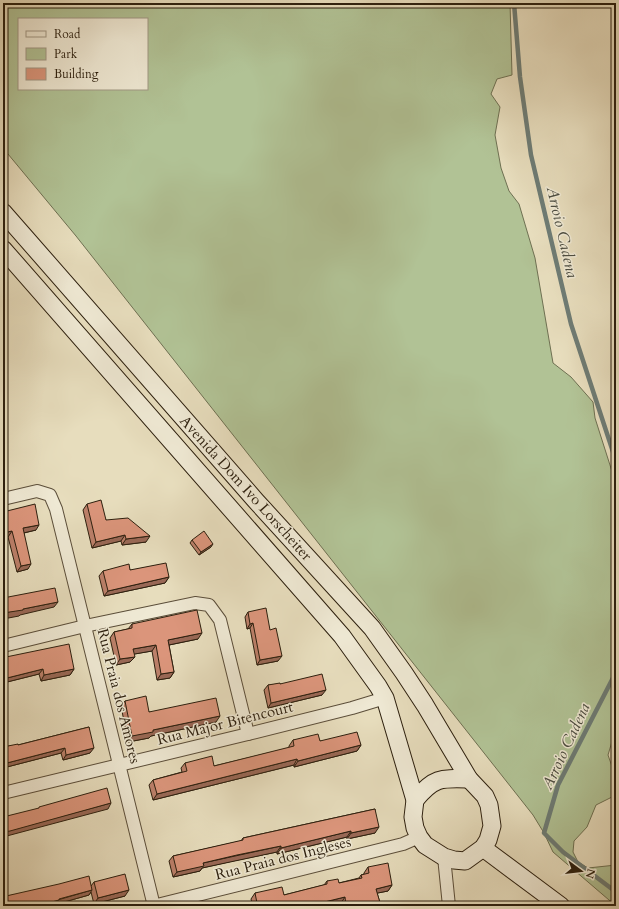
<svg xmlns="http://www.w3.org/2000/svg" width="619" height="909" viewBox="0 0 619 909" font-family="Cardo,serif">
<rect width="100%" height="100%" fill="#e7ddbd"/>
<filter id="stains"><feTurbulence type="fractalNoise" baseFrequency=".005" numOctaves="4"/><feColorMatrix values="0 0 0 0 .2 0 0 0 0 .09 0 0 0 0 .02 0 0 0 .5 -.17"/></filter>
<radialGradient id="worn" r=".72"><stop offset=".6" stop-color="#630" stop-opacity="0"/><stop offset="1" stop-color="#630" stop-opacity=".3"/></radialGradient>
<path fill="#b1c295" stroke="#6e7052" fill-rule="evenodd" d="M3 3H510L512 75 497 79 491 94 500 107 495 135 501 168 509 191 519 204 535 258 553 363 571 377 593 402 595 418 616 484V586L613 607 616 622V728L608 755 616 778V795L596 805 587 827 574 841 573 852 578 862 588 868 616 865V906L553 852 544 833 533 815 76 236 3 148ZM19 19H147V89H19Z"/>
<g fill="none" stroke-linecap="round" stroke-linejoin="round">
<g stroke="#6e7c75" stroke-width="4.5">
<polyline points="514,3 520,77 531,155 571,324 616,461"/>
<polyline points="616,672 558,785 544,833 563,852 616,892"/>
</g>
<g stroke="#5b4e3a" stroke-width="14">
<g id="street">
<polyline points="3,499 37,491 50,495 56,509 154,906"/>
<polyline points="3,646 85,626 195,603 209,605 220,620 248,734"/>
<polyline points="3,793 248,734 352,708 385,698"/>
<polyline points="444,857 449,906"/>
<polyline points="153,906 403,844 419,837"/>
</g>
</g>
<g stroke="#2c1f0e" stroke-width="19">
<g id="secondary">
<polyline points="3,212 256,501 372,628 404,673 425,705 469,779 485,796 489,805 492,826 488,840 483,848 465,861 454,860 444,857 425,845 419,837 415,828 413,817 415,800 385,698 378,686 342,636 3,249"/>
<path d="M415 800C434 777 441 778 469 779"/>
<polyline points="483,848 561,906"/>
</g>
</g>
<use href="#street" stroke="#efe9d4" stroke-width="12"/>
<use href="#secondary" stroke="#efe9d4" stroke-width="17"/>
</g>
<g fill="#bc806a" stroke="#2c1f0e">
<polygon points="87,504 106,520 146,542 122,545 121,541 92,548 83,510"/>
<polygon points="3,512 36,530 24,533 28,569 17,572 8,537"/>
<polygon points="192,540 211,547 199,555 190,543"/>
<polygon points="130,570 169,577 165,583 104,596 99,576 103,571"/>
<polygon points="248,612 270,630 278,661 257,665 250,628 247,629 245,617"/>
<polygon points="132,624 198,639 169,645 174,672 170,678 157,680 152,651 134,654 130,662 116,665 110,638 114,632 128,629"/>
<polygon points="6,657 74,669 70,675 41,681 39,674 3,683 3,662"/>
<polygon points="280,684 322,695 268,708 264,690 268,685"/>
<polygon points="125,701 149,712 216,722 151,736 149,738 128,742 121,706"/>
<polygon points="89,727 90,753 63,760 61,753 3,768 3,747 18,745"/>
<polygon points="293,740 320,741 361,745 357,751 294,767 294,765 153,800 149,785 153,780 182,772 181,768 185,763 214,766 289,748 289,746"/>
<polygon points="375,809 375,833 347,839 347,837 277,854 277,852 233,861 202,868 200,871 173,877 169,861 173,856 241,841 243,838"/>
<polygon points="368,867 392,885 388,891 377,893 381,906 341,906 341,903 327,906 246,906 252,904 251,899 255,893 284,895 324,885 327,881 339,883 359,878 361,875 364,874 364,873"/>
<polygon points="94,882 125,896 94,904 91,892 89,895 57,904 56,906 3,906 3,900 6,896 91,886"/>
</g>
<g fill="#996856" stroke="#2c1f0e">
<polygon points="39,525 36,530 19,534 23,528"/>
<polygon points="12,531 8,537 3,538 3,533"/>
<polygon points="125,535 121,541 92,548 96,542"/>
<polygon points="150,536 146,542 122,545 126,539"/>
<polygon points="213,544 211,547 199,555 201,552"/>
<polygon points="31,564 28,569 17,572 21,566"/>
<polygon points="169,577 165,583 104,596 108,591"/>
<polygon points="58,602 54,607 20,615 19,616 3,619 3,613"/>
<polygon points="253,623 250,628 247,629 250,624"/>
<polygon points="202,633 198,639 164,646 168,640"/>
<polygon points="156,645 152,651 129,655 133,649"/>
<polygon points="282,656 278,661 257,665 260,660"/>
<polygon points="135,657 130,662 116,665 120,659"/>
<polygon points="43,669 39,674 3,683 3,679"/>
<polygon points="74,669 70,675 41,681 44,675"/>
<polygon points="174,672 170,678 157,680 161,674"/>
<polygon points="326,690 322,695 268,708 271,703"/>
<polygon points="220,716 216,722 151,736 149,738 128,742 132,736 153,730"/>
<polygon points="361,745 357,751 294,767 298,761"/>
<polygon points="65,748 61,753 3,768 3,764"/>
<polygon points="94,748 90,753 63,760 66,755"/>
<polygon points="297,759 294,765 153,800 157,794"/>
<polygon points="111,803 108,809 3,837 3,832"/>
<polygon points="379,827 375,833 347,839 351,833"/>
<polygon points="351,831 347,837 277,854 281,848"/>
<polygon points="281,846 277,852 202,868 200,871 173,877 177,872 203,863"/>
<polygon points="392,885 388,891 373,894 376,889"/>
<polygon points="92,890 89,895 57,904 56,906 37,906"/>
<polygon points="129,890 125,896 94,904 98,898"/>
<polygon points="345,897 341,903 327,906 308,906"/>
</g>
<g fill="#db957b" stroke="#2c1f0e">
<polygon points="101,500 106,520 128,518 150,536 126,539 125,535 96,542 87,504"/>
<polygon points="35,504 39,525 23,528 31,564 21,566 12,531 3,533 3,512"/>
<polygon points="204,531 213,544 201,552 192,540"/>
<polygon points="166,563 169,577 108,591 103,571 129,564 130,570"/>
<polygon points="55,588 58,602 23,609 23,610 3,613 3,598"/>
<polygon points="266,608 270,630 276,628 282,656 260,660 253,623 250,624 248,612"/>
<polygon points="197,610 202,633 168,640 174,672 161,674 156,645 133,649 135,657 120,659 114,632 132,628 132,624"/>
<polygon points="69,644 74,669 44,675 43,669 3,679 3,664 7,663 6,657"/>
<polygon points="322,674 326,690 271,703 268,685 280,683 280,684"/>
<polygon points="146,696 149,712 216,698 220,716 153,730 153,732 132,736 125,701"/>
<polygon points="89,727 94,748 66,755 65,748 3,764 3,747 18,744 18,745"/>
<polygon points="357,732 361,745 298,761 297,759 157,794 153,780 187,771 185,763 212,756 214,766 294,746 293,740 318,734 320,741"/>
<polygon points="107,788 111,803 10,831 3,832 3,817 39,808 39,807"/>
<polygon points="375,809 379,827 351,833 351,831 281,848 281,846 237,855 203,863 204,866 177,872 173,856 243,840 243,838"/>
<polygon points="388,863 392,885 376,889 381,906 346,906 345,897 308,906 246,906 257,903 255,893 282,887 284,895 327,884 327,881 338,879 339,883 362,878 361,875 369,873 368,867"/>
<polygon points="125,874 129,890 98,898 94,882"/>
<polygon points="89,876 92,890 59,899 59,900 37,906 8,906 6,896 59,884"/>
<polygon points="233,903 234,906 222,906"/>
</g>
<g text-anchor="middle" stroke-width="3" stroke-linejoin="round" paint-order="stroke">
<g font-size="15" fill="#2c1f0e" stroke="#efe9d4">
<text transform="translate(246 488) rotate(48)" y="5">Avenida Dom Ivo Lorscheiter</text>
<text transform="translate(119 696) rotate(76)" y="5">Rua Praia dos Amores</text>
<text transform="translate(225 723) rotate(-14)" y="5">Rua Major Bitencourt</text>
<text transform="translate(283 858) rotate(-14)" y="5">Rua Praia dos Ingleses</text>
</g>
<g font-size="16" font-style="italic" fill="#4d4e42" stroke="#efe9d4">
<text transform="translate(563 232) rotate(77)" y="6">Arroio Cadena</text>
<text transform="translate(565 746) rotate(-65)" y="6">Arroio Cadena</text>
</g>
</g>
<rect width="619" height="909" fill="none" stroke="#e7ddbd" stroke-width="16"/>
<rect x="4" y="4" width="611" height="901" fill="none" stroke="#2c1f0e" stroke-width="2"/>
<rect x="8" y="8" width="603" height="893" fill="none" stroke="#2c1f0e"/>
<rect x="18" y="18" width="130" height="72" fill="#efe9d4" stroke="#a19885"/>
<rect x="26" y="31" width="20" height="6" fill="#efe9d4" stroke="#a19885"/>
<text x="54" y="38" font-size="12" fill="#2c1f0e">Road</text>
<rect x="26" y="48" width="20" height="12" fill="#b1c295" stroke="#a19885"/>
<text x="54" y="58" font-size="12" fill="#2c1f0e">Park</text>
<rect x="26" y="68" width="20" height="12" fill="#db957b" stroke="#a19885"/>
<text x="54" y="78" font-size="12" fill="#2c1f0e">Building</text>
<g transform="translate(581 871) rotate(105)" stroke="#efe9d4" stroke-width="3" paint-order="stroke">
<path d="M0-3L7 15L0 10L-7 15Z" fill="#2c1f0e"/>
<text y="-6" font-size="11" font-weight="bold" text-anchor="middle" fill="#2c1f0e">N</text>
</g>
<rect width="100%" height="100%" filter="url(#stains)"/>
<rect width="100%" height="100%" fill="url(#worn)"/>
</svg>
